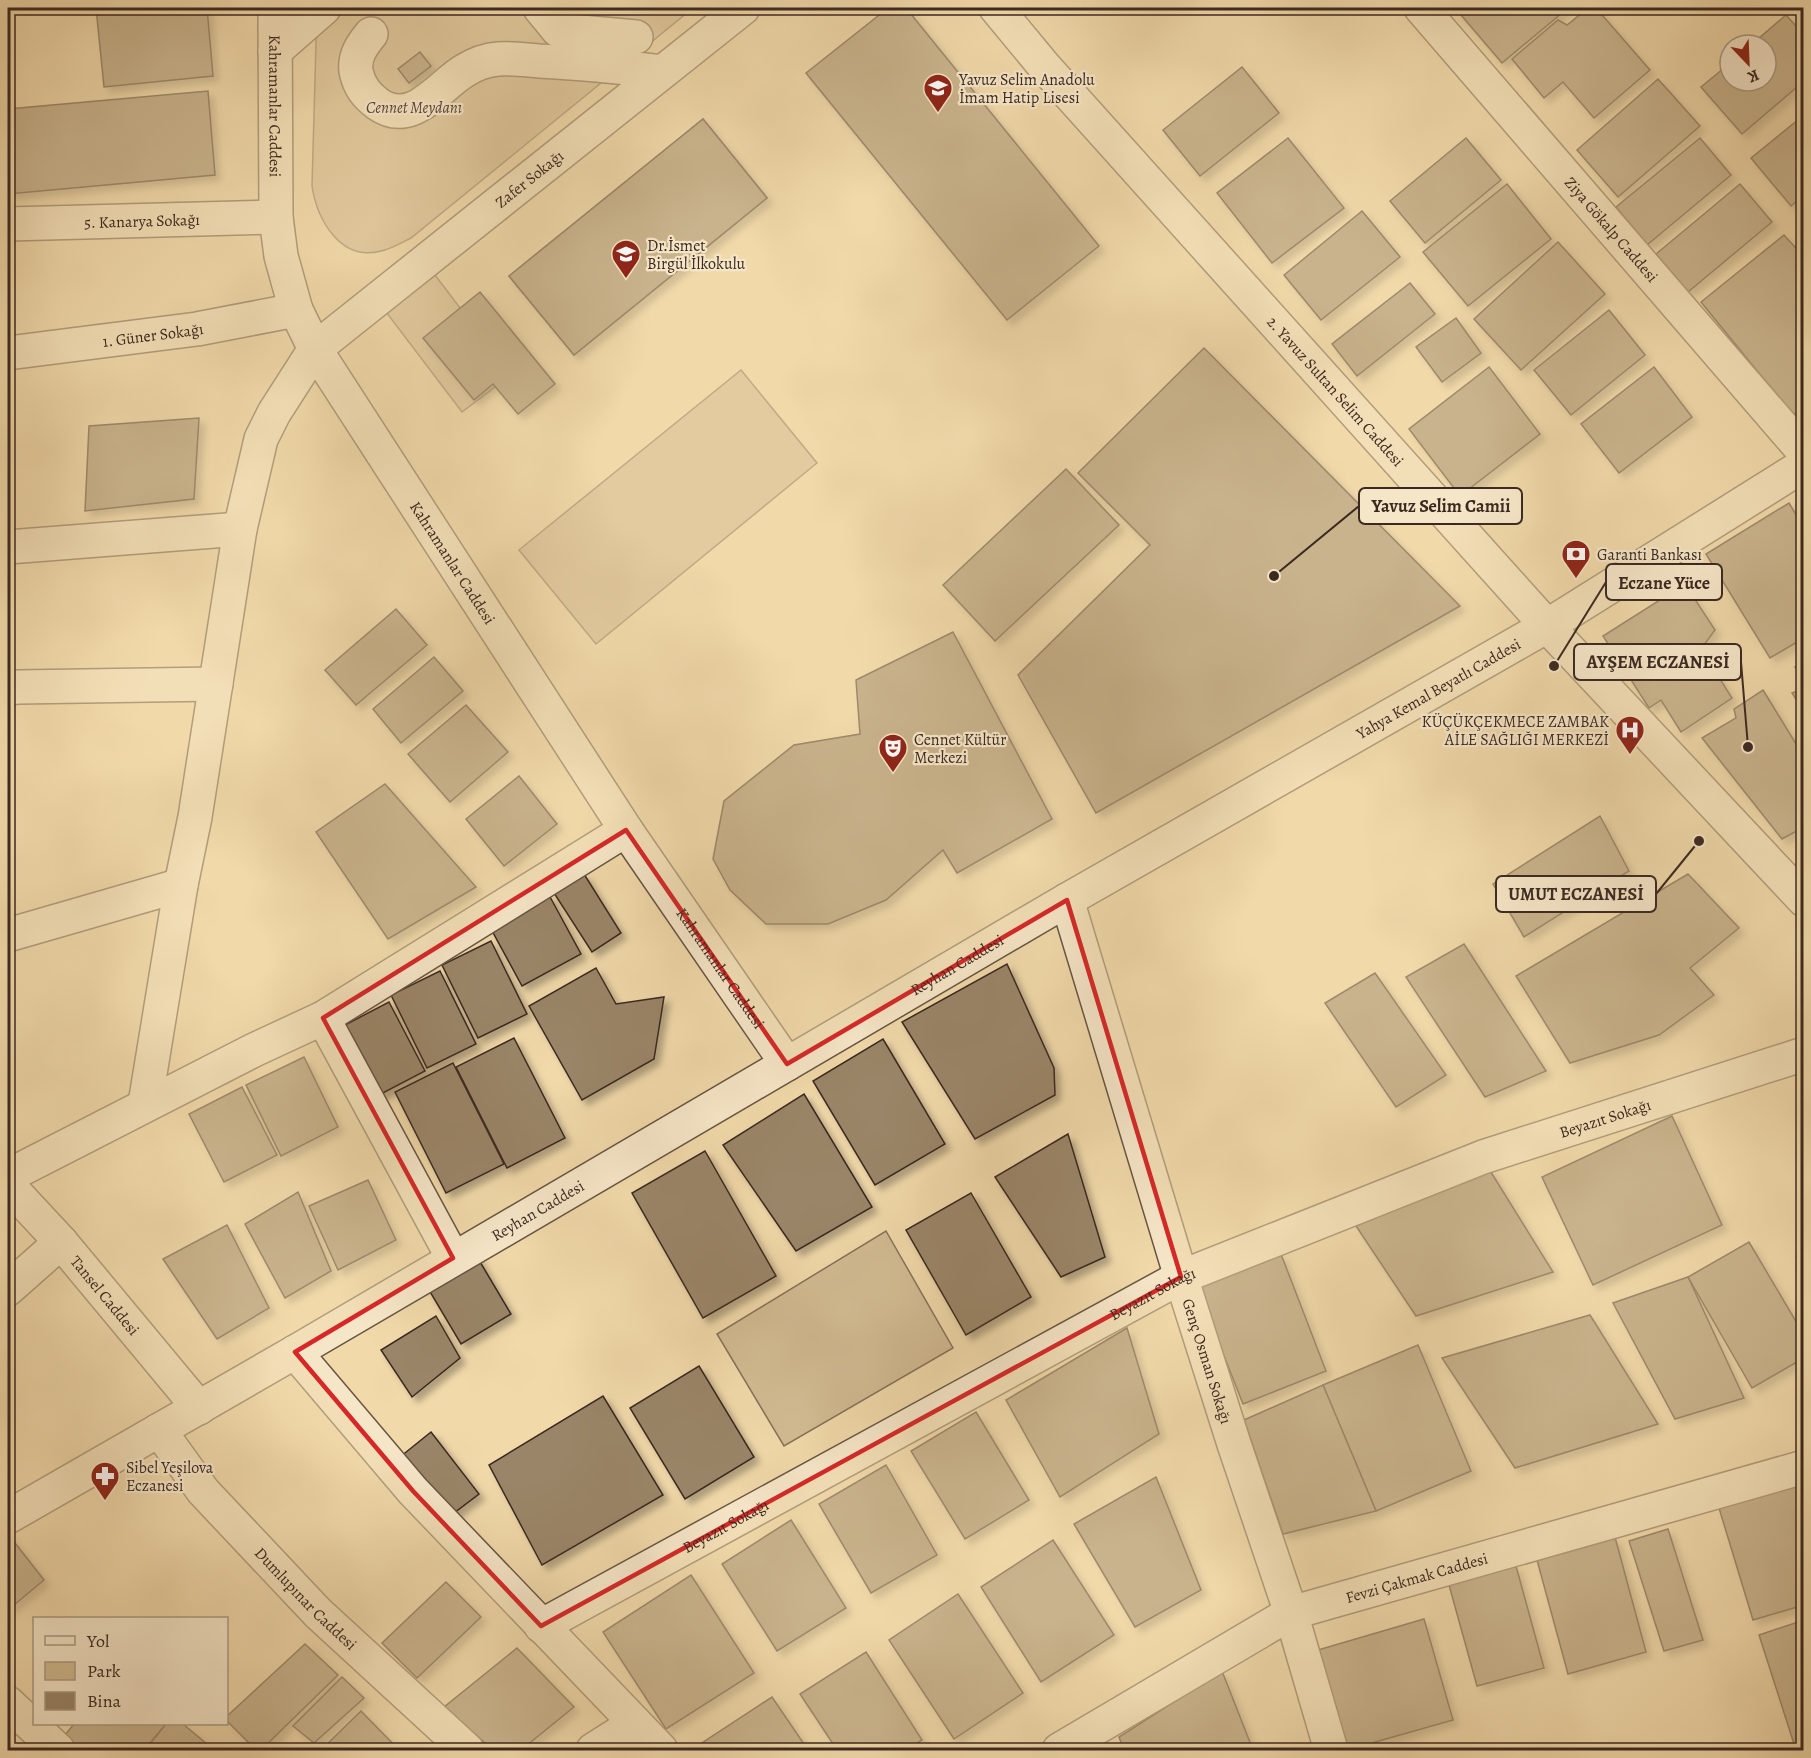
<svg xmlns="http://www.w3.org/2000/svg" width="1811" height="1758" viewBox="0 0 1811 1758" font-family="Alegreya,serif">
<defs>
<filter id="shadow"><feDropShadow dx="5.5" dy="5.5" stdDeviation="3" flood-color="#0004"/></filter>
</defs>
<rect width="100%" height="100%" fill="#f1d9aa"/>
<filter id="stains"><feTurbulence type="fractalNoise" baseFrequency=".00333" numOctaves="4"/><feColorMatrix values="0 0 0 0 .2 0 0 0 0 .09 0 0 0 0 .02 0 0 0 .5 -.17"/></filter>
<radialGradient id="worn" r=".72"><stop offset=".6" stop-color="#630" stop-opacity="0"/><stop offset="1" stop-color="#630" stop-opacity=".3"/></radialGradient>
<g fill="#d2bb93" stroke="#86725a" stroke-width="1.5">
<path d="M317 8H693L411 238C401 243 391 249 381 251 340 262 317 219 312 186Z"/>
<polygon points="435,275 511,375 462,412 386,312"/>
<polygon points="741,370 817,463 596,644 519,550"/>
<polygon points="886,1231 953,1348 784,1446 717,1334"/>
</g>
<g fill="#9a8568" stroke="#3b2921" stroke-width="1.5" filter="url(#shadow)">
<polygon points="96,8 207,8 213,76 104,87"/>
<polygon points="888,8 906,8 1099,246 1007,320 806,73"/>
<polygon points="1455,8 1568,8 1502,63"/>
<polygon points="1588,8 1596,8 1650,70 1594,118 1563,82 1544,98 1512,59 1558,20 1567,25"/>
<polygon points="1786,15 1804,35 1804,81 1742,134 1701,87 1730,63 1730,81 1766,81 1766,45 1751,45"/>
<polygon points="420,52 431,66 409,83 398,69"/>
<polygon points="1242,67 1279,113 1200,176 1163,130"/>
<polygon points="1658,79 1700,126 1618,197 1577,150"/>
<polygon points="208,91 215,175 8,194 8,109"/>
<polygon points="1804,115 1804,195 1791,206 1751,158"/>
<polygon points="703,119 767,198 574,355 509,276"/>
<polygon points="703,119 767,198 574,355 509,276"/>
<polygon points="1288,138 1344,208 1272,263 1217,193"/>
<polygon points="1466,138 1501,180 1425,243 1390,201"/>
<polygon points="1700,138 1731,175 1647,245 1616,207"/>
<polygon points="1507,184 1551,239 1468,306 1423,252"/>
<polygon points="1740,184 1772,222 1688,292 1656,254"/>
<polygon points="1362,211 1400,257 1321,320 1284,275"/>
<polygon points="1784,235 1804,257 1804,408 1793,415 1701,302"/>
<polygon points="1558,242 1605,294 1521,370 1474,319"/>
<polygon points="1410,283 1435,314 1357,376 1332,344"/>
<polygon points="480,292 555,384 518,414 493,384 474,400 423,338"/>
<polygon points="1609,310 1645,355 1571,415 1534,370"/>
<polygon points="1456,318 1481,353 1442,382 1416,347"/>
<polygon points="1204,348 1460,606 1096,813 1018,675 1150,545 1078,473"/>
<polygon points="1489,367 1540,434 1460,496 1409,429"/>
<polygon points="1654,367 1692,417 1619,473 1581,424"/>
<polygon points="199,418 194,499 85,511 89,426"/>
<polygon points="1066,469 1119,525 995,641 943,585"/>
<polygon points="1789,503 1804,528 1804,638 1770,658 1706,554"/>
<polygon points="1685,584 1715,630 1701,649 1732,698 1681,732 1661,700 1649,708 1603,636"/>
<polygon points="396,609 427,645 356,705 325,670"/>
<polygon points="953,632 1052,819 957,873 943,850 886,900 828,924 766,924 730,890 713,859 724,801 794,745 860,734 856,680"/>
<polygon points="434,657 463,691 401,743 373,709"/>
<polygon points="1804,662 1804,681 1795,667"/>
<polygon points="1804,689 1804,712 1792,693"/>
<polygon points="1763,690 1804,757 1804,827 1782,839 1702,738 1736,718 1734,709"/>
<polygon points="466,705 508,752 450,802 408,754"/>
<polygon points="519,776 557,824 504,866 466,819"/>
<polygon points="385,784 476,887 388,939 316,832"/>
<polygon points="1600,816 1629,871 1524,937 1493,884"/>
<polygon points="584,874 621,933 592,952 554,893"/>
<polygon points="1688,874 1739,928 1690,968 1714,995 1659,1035 1570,1063 1516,976"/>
<polygon points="549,895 581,954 522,986 490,927"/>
<polygon points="491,941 527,1014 478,1038 442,965"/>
<polygon points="1464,944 1546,1071 1485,1097 1406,977"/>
<polygon points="1007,964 1054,1068 1055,1095 975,1139 902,1022"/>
<polygon points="596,968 616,1004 664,997 654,1059 582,1100 529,1006"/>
<polygon points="440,971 476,1044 427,1068 391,995"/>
<polygon points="1375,973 1446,1075 1396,1107 1325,1003"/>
<polygon points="389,1002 425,1071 379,1095 343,1026"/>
<polygon points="514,1038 565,1138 507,1168 456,1067"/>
<polygon points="883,1039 945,1144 875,1185 813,1081"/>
<polygon points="304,1057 338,1127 281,1156 246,1085"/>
<polygon points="453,1063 504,1164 446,1193 395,1092"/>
<polygon points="242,1087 277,1155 224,1182 189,1114"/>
<polygon points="804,1094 872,1207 796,1251 723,1145"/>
<polygon points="1672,1116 1722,1225 1593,1285 1542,1177"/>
<polygon points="1068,1134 1105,1257 1061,1277 995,1177"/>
<polygon points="705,1151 776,1276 703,1318 632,1193"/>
<polygon points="1489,1169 1553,1272 1416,1316 1356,1226"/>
<polygon points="368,1180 396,1240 338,1270 309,1206"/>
<polygon points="298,1192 331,1271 285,1298 245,1224"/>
<polygon points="971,1193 1031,1297 966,1335 906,1230"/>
<polygon points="227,1225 269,1308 217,1339 163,1259"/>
<polygon points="1749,1242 1804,1335 1804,1358 1752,1388 1688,1277"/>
<polygon points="1281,1254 1326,1371 1243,1404 1197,1287"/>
<polygon points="476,1255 511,1314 461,1344 426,1285"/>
<polygon points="1804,1255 1804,1273 1796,1256"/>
<polygon points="1688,1277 1744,1398 1675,1419 1613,1303"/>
<polygon points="1590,1315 1658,1424 1515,1468 1442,1358"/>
<polygon points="436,1316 460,1358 412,1397 381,1350"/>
<polygon points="1127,1328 1159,1434 1060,1497 1006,1400"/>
<polygon points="1418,1345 1471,1471 1376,1511 1323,1385"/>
<polygon points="699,1366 754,1457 685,1499 630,1408"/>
<polygon points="1323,1385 1376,1511 1283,1534 1244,1420"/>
<polygon points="603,1396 663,1495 542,1565 489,1465"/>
<polygon points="976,1412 1029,1500 965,1539 911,1451"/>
<polygon points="431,1432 479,1494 442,1522 390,1465"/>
<polygon points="886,1465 937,1555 871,1593 819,1504"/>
<polygon points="1156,1477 1201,1590 1135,1627 1074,1524"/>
<polygon points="1796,1485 1804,1510 1804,1605 1753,1620 1719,1508"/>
<polygon points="791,1520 846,1608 777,1651 722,1564"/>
<polygon points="1668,1529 1703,1640 1664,1651 1629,1541"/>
<polygon points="8,1534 44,1580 8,1610"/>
<polygon points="1615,1537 1646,1652 1568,1674 1537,1560"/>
<polygon points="1053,1540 1114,1635 1041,1682 981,1587"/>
<polygon points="1516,1566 1544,1668 1477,1686 1449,1585"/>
<polygon points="691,1575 754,1673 666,1729 603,1632"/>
<polygon points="446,1582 481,1617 417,1678 382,1643"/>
<polygon points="958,1594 1023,1693 954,1739 889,1640"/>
<polygon points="1424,1619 1453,1720 1347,1750 1318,1650"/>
<polygon points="1804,1620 1804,1750 1796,1750 1759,1635"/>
<polygon points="305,1644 338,1675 261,1750 256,1750 226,1720 226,1717"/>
<polygon points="517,1648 574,1707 521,1750 493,1750 444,1707"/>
<polygon points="866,1652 922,1740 906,1750 837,1750 800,1694"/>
<polygon points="1222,1671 1253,1750 1124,1750 1119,1737"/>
<polygon points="342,1677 364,1698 314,1743 293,1726"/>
<polygon points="772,1697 808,1750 696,1750 694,1748"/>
<polygon points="361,1711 399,1750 321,1750"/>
<polygon points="74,1724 166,1724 144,1750 72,1750 60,1741"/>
<polygon points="166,1724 183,1724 214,1750 145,1750"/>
</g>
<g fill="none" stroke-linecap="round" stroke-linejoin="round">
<g stroke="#685543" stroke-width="36">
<g id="minor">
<path id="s1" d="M275 8 276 217 281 256 296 310 315 349 626 830 787 1064"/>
<polyline points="540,8 558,30 636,37"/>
<path id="s2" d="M996 8 1044 66 1547 626 1804 900"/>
<path id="s3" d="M1421 8 1804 452"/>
<path d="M371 34C362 45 354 56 356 71 359 86 366 95 378 104 412 128 439 86 464 71 475 64 485 60 498 59 512 58 526 60 539 61 581 63 621 67 662 72"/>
<polyline points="275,51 324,8"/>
<path id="s4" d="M8 224 276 217"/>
<path id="s5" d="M8 353 197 329 296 310"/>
<polyline points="8,547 240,529"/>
<polyline points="8,688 18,687 216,684"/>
<path id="s6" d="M1067 900 1181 1277 1234 1444 1291 1613 1331 1750"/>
<polyline points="8,935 181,885"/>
<polyline points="323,1018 453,1258"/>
<path id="s7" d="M145 1104 181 885 195 817 240 529 261 439 274 413 315 349 743 8"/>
<polyline points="8,1176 254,1050 323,1018 626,830"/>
<path id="s8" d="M8 1185 61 1242 199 1408"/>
<polyline points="8,1289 61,1242"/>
<polyline points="295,1352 413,1491 661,1750"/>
<path id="s9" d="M159 1430 203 1491 318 1613 467 1750"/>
<path id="s10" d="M8 1517 295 1352 1067 900 1547 626 1804 465"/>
<path id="s11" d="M541 1626 1181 1277 1483 1157 1804 1054"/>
<polyline points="8,1703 58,1750"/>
<polyline points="593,1750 634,1724"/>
<path id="s12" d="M1059 1750 1291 1613 1804 1467"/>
</g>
</g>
<use href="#minor" stroke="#f6e6c8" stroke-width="33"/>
</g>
<path d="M0 0H1811V1758H0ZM626 830 787 1064 1067 900 1181 1277 541 1626 413 1491 295 1352 453 1258 323 1018Z" fill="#f1d9aa" fill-opacity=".55" fill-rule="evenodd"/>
<path fill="none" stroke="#d62828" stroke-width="4.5" stroke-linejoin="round" d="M626 830 787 1064 1067 900 1181 1277 541 1626 413 1491 295 1352 453 1258 323 1018Z"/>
<defs>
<g id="school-pin" transform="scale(1.5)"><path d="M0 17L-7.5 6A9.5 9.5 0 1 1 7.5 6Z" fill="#8f2418" stroke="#f6e6c8"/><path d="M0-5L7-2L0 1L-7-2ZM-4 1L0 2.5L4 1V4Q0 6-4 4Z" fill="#fff"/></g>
<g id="bank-pin" transform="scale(1.5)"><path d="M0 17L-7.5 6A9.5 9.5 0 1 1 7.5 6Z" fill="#8f2418" stroke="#f6e6c8"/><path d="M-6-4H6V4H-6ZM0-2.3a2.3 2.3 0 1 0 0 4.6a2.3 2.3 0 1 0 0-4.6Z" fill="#fff"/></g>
<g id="hospital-pin" transform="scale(1.5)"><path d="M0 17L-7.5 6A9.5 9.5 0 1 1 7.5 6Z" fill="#8f2418" stroke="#f6e6c8"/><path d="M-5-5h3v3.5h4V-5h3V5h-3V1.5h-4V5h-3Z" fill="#fff"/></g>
<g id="theatre-pin" transform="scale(1.5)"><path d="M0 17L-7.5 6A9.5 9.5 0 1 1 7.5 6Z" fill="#8f2418" stroke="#f6e6c8"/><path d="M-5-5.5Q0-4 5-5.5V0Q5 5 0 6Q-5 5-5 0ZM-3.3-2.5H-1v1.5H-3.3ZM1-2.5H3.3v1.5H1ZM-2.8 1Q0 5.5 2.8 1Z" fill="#fff"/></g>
<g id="pharmacy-pin" transform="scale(1.5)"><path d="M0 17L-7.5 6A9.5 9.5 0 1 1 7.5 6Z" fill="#8f2418" stroke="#f6e6c8"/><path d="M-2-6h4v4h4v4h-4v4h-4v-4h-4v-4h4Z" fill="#fff"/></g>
</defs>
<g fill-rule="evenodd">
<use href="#school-pin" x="938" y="88"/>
<use href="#school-pin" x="626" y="254"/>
<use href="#bank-pin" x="1576" y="554"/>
<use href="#hospital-pin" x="1630" y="730"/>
<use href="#theatre-pin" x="893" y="748"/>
<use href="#pharmacy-pin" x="105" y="1476"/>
</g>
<g text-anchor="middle" stroke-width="4.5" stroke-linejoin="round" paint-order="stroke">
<g font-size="16" fill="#3b2921" stroke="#f6e6c8" text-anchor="start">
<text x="959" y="85">Yavuz Selim Anadolu<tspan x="959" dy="18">İmam Hatip Lisesi</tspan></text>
<text x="647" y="251">Dr.İsmet<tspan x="647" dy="18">Birgül İlkokulu</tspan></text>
<text x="1597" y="560">Garanti Bankası</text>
<text x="1609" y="727" text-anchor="end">KÜÇÜKÇEKMECE ZAMBAK<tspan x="1609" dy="18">AİLE SAĞLIĞI MERKEZİ</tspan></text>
<text x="914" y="745">Cennet Kültür<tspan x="914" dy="18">Merkezi</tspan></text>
<text x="126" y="1473">Sibel Yeşilova<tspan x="126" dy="18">Eczanesi</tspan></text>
</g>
<g font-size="16" fill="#3b2921" stroke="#f6e6c8">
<text dy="6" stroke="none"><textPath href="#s1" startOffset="98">Kahramanlar Caddesi</textPath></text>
<text dy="6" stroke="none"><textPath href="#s7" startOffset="1054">Zafer Sokağı</textPath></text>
<text dy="6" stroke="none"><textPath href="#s4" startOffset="134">5. Kanarya Sokağı</textPath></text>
<text dy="6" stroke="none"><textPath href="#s3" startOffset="292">Ziya Gökalp Caddesi</textPath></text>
<text dy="6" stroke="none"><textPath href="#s5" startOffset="146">1. Güner Sokağı</textPath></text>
<text dy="6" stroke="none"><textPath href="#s2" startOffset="512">2. Yavuz Sultan Selim Caddesi</textPath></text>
<text dy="6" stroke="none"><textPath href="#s1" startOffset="602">Kahramanlar Caddesi</textPath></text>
<text dy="6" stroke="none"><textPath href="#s10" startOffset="1653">Yahya Kemal Beyatlı Caddesi</textPath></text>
<text dy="6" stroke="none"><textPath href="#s10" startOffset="1098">Reyhan Caddesi</textPath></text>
<text dy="6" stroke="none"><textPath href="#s1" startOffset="1088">Kahramanlar Caddesi</textPath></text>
<text dy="6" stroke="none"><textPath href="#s11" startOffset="1182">Beyazıt Sokağı</textPath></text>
<text dy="6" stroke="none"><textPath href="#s10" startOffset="612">Reyhan Caddesi</textPath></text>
<text dy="6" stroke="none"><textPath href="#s8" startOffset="147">Tansel Caddesi</textPath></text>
<text dy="6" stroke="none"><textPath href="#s11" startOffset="696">Beyazıt Sokağı</textPath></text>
<text dy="6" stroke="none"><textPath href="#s6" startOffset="482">Genç Osman Sokağı</textPath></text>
<text dy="6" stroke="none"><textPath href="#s11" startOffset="210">Beyazıt Sokağı</textPath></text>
<text dy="6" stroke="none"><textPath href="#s12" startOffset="400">Fevzi Çakmak Caddesi</textPath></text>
<text dy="6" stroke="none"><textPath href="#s9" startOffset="224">Dumlupınar Caddesi</textPath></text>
</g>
<g font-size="16" font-style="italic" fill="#594638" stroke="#f6e6c8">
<text x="414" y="113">Cennet Meydanı</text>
</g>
</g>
<path fill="none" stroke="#3b2921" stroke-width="2" d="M1274 576L1359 506M1554 666L1606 582M1748 747L1741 662M1699 841L1656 894"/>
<g fill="#3b2921" stroke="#f6e6c8" stroke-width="2">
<circle cx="1274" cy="576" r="6"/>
<circle cx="1554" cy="666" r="6"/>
<circle cx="1748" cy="747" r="6"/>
<circle cx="1699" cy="841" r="6"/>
</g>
<g fill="#f6e6c8" stroke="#3b2921" stroke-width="2">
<rect x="1359" y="488" width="163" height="36" rx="6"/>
<rect x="1606" y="564" width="116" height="36" rx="6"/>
<rect x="1574" y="644" width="167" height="36" rx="6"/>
<rect x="1496" y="876" width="160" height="36" rx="6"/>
</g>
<g font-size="18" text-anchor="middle" font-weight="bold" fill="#3b2921">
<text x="1441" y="512">Yavuz Selim Camii</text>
<text x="1664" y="589">Eczane Yüce</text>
<text x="1658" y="668">AYŞEM ECZANESİ</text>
<text x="1576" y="900">UMUT ECZANESİ</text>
</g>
<rect width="1811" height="1758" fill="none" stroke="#f1d9aa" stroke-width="30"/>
<rect x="9" y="9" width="1793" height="1740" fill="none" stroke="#3b2921" stroke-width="3"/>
<rect x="15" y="15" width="1781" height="1728" fill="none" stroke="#3b2921" stroke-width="1.5"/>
<rect x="33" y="1617" width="195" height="108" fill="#f6e6c8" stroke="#ab9a85" stroke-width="1.5"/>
<rect x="45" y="1636" width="30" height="9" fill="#f6e6c8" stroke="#ab9a85" stroke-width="1.5"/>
<text x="87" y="1647" font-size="18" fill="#3b2921">Yol</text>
<rect x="45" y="1662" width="30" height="18" fill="#d2bb93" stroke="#ab9a85" stroke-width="1.5"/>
<text x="87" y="1677" font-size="18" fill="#3b2921">Park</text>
<rect x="45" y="1692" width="30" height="18" fill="#9a8568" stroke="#ab9a85" stroke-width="1.5"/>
<text x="87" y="1707" font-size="18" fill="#3b2921">Bina</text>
<g transform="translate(1748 63) rotate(157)"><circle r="28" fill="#f6e6c8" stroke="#ab9a85" stroke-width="1.5"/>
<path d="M0-4.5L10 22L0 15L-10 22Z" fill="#8f2418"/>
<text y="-9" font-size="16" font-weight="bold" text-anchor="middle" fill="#3b2921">K</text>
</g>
<rect width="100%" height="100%" filter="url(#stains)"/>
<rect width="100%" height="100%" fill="url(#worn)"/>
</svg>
